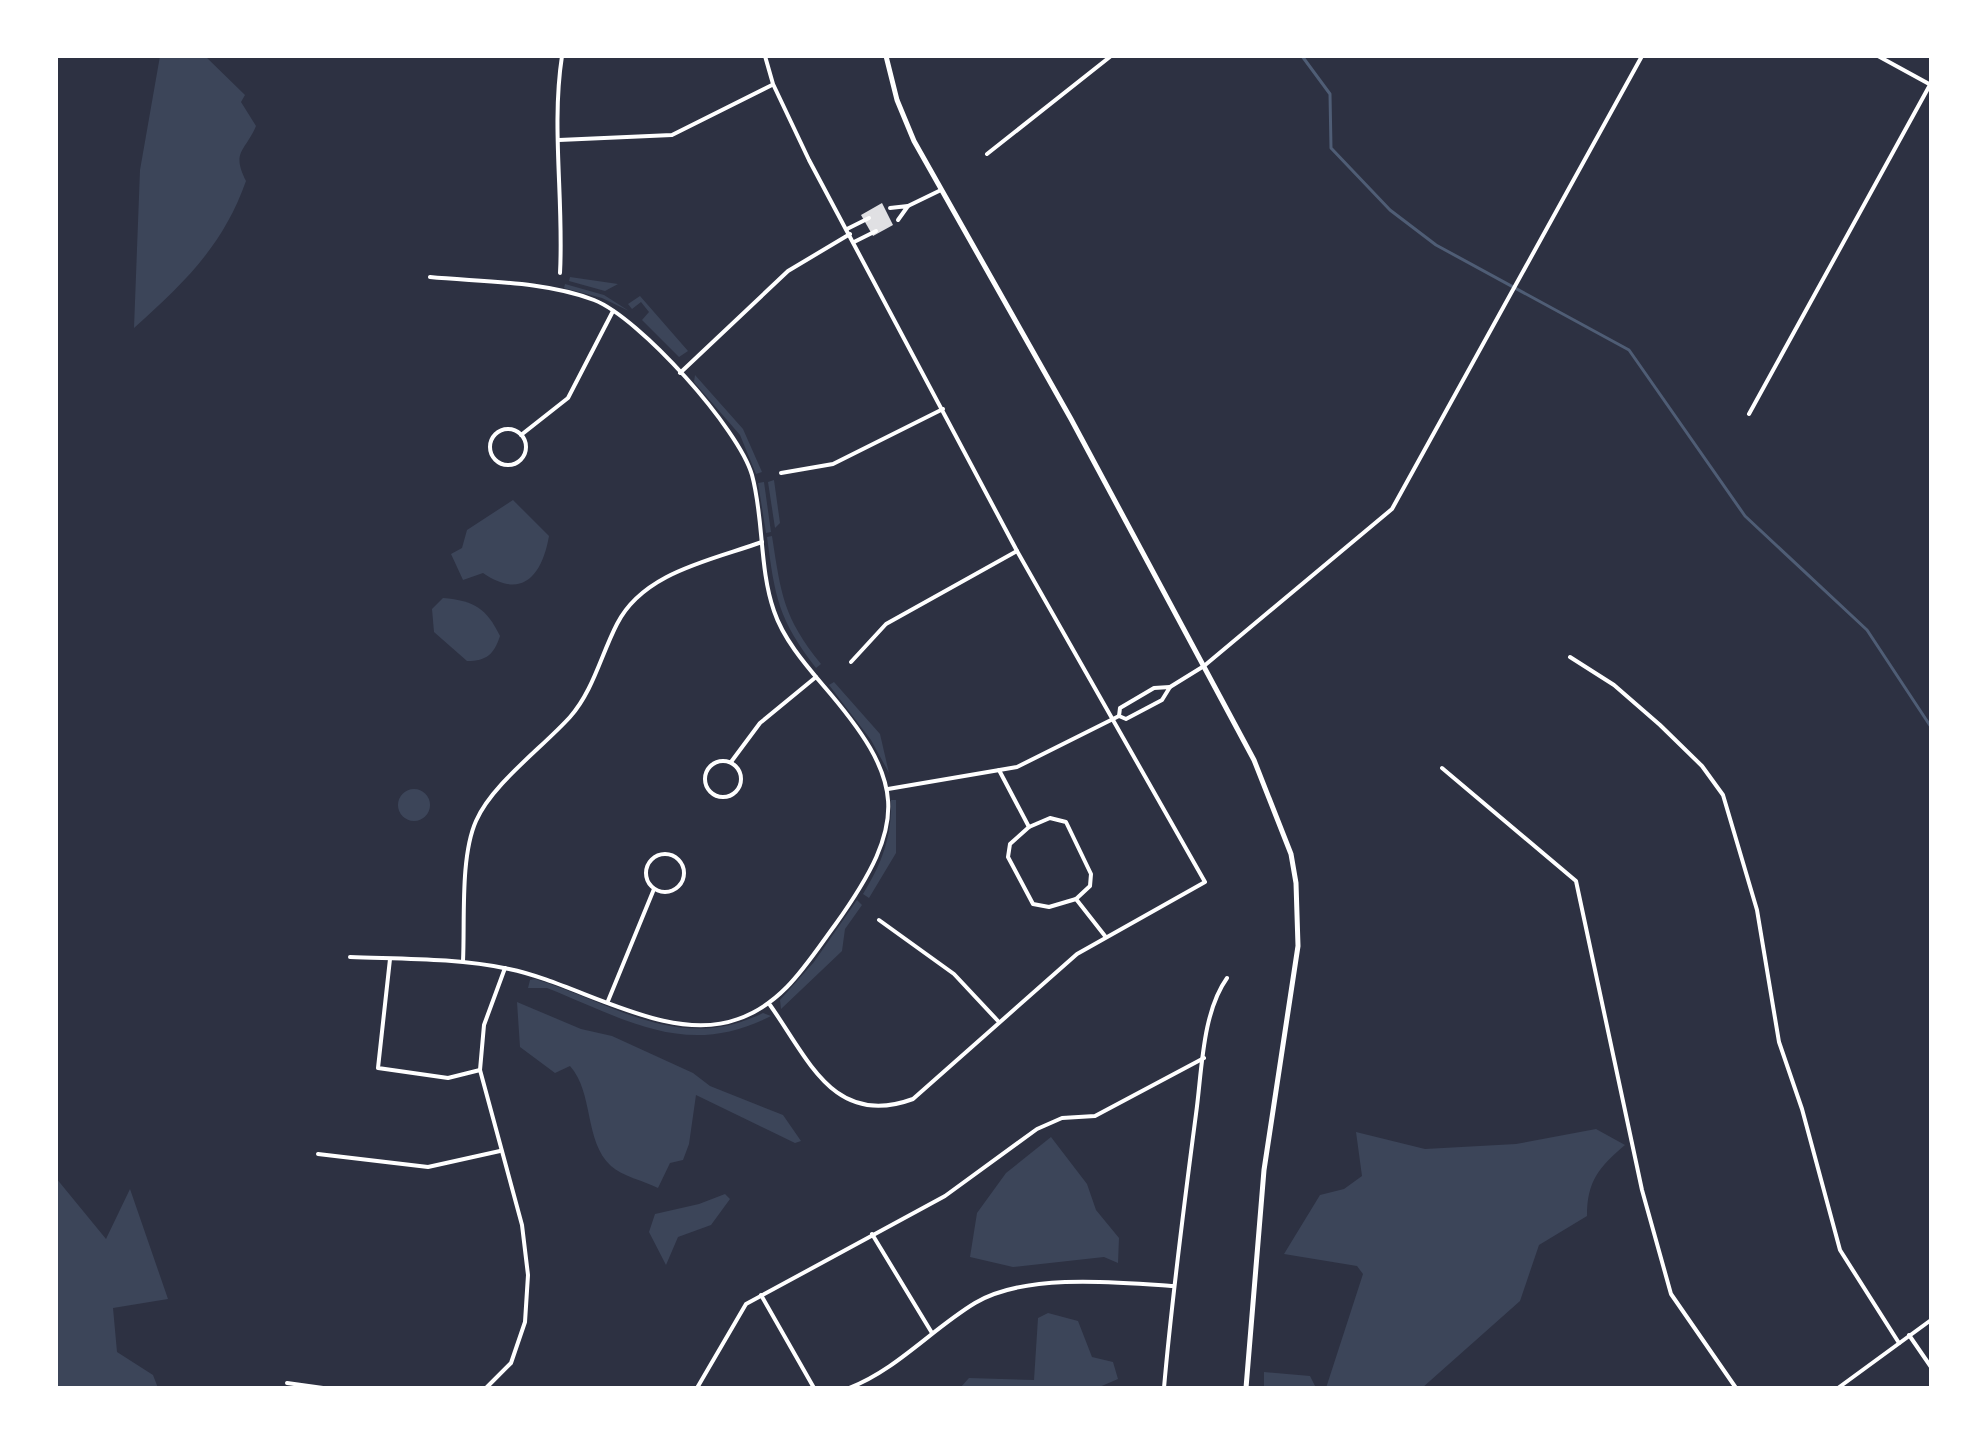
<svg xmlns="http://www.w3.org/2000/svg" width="1987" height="1444" viewBox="0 0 1987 1444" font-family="'PT Sans Narrow',sans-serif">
<rect width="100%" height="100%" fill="#2d3142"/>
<g fill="#3c4559">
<path d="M160 56H205L245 95 241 102 256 126C245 152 231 151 246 181 223 246 184 283 134 328L140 170Z"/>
<polygon points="570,277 618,284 605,291 569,281"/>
<polygon points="565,284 604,295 629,311 602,298 564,288"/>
<polygon points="640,296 688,351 679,357 642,320 649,312 641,302 632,309 628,304"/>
<polygon points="695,375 743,429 762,472 756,474 740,435 694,382"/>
<polygon points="774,480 780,523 775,528 768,482"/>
<polygon points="764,482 771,532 766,533 758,483"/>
<path d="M513 500 549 536C542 576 522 600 483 573L463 580 451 554 462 548 467 530Z"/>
<path d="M772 536C781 594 783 617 821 664L816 668C778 619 775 597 767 537Z"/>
<path d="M443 598C475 601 486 608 500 636 494 654 487 661 467 661L434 632 432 609Z"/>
<polygon points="834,682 880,734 889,773 871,740 829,685"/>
<circle cx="414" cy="805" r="16"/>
<path d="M891 800H896V853L869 898 863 894C882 863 892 837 891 800Z"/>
<polygon points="857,900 862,905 845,929 842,951 781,1009 780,1000 814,962"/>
<path d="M535 979C616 1004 679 1054 763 1013L771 1016C687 1059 627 1020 547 988H528L530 980Z"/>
<path d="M517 1002 581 1029 612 1036 693 1073 710 1086 783 1115 801 1141 795 1143 696 1095 689 1144 683 1160 670 1163 658 1188C644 1181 622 1176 611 1166 584 1141 594 1093 570 1066L555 1073 520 1047Z"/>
<path d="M1596 1129 1625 1145C1599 1167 1587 1181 1587 1216L1539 1245 1520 1301 1422 1388H1326L1363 1274 1357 1266 1284 1254 1320 1195 1344 1189 1362 1176 1356 1132 1425 1149 1516 1144Z"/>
<polygon points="1051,1137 1087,1184 1096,1210 1119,1238 1118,1263 1104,1257 1013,1267 970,1257 977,1213 1006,1173"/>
<polygon points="56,1178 106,1239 130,1189 168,1299 113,1308 117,1352 153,1375 158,1388 56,1388"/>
<polygon points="725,1194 730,1199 711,1225 678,1237 666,1265 649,1232 655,1214 699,1204"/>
<polygon points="1048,1313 1078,1321 1092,1357 1113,1362 1118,1379 1097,1388 960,1388 969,1378 1034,1380 1038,1318"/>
<polygon points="1264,1372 1310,1376 1316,1388 1264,1388"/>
</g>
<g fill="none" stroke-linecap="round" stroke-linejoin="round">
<polyline stroke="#4f5d75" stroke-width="3" points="1302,56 1330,94 1331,148 1390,210 1436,245 1629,350 1745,516 1867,630 1931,727"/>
</g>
<polygon fill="#e0e0e3" points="882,203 893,225 873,236 861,215"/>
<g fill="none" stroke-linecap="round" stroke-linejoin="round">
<g stroke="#fff" stroke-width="4">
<path d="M765 56 773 84 809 160 1017 551 1205 882 1077 954 913 1099C834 1128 809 1060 770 1005"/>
<polyline points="1878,56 1931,85"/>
<polyline points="559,140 672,135 772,85"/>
<polyline points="987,154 1111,56"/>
<polyline points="908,206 941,190"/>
<polyline points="890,208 908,206 898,220"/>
<polyline points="847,229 869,218"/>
<polyline points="854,242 876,231"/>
<path d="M560 273C564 201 551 127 562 56"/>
<polyline points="680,373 788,271 850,234"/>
<polyline points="1749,414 1931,83"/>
<circle cx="508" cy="447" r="18"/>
<polyline points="521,435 568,398 613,311"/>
<polyline points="781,473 833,464 943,409"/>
<polyline points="1570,657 1614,685 1660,725 1702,766 1723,795 1757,910 1779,1042 1802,1109 1840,1250 1899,1343"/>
<polyline points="851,662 886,624 1017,551"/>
<polyline points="1170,687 1204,666 1392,509 1642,56"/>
<polygon points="1170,687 1162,700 1126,719 1119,716 1120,708 1154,688"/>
<circle cx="723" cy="779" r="18"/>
<polyline points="731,762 760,723 816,677"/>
<polyline points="1442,768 1576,881 1642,1190 1671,1294 1736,1388"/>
<polyline points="999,770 1029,827 1050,818 1066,822 1091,874 1090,886 1076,899 1105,936"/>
<polyline points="888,789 1017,767 1119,716"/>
<polyline points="1029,827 1010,844 1008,857 1033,904 1049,907 1076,899"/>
<circle cx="665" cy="873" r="19"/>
<polyline points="879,920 954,974 998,1021"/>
<path d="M350 957C403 959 457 958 509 969 579 983 668 1045 738 1019 784 1003 807 963 835 925 910 820 906 781 822 684 804 663 783 638 774 611 759 568 764 519 752 475 739 429 640 318 594 300 544 281 483 282 430 277"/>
<polyline points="390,959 378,1068 448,1078 480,1070"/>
<path d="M463 961C465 921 460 857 476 821 492 784 542 748 570 717 593 691 601 655 617 624 643 572 712 560 762 542"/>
<polyline points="608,1001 654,889"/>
<polyline points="318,1154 428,1167 500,1151"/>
<polyline points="872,1234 932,1333"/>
<polyline points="761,1295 814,1388"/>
<polyline points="1909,1335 1931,1367"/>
<polyline points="287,1383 323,1388"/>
<polyline points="486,1388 511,1363 525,1322 528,1275 522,1225 480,1070 484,1025 505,968"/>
<polyline points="697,1388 746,1304 945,1196 1037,1129 1062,1118 1095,1116 1204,1058"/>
<path d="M849 1388C896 1370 932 1329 975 1303 1025 1273 1117 1282 1173 1286"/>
<path d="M1164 1388C1172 1296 1184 1205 1196 1114 1202 1071 1202 1013 1227 978"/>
<polyline points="1838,1388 1931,1320"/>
</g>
<polyline stroke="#fff" stroke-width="5" points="886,56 897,100 914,141 1071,419 1254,760 1291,854 1296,883 1298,946 1264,1170 1246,1388"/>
</g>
<rect width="1987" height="1444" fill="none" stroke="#ffffff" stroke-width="116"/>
</svg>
